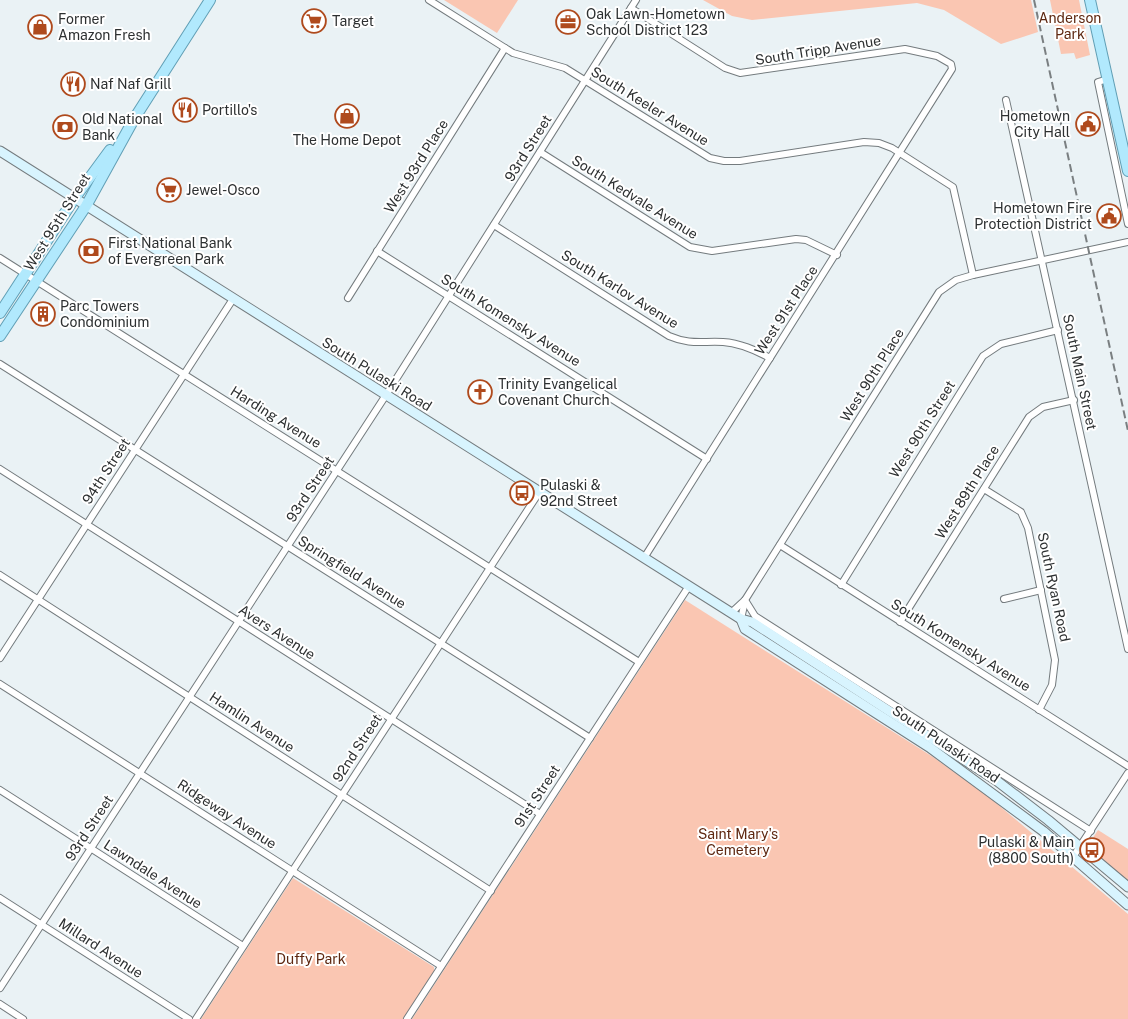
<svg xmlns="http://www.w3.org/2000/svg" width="1128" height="1019" viewBox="0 0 1128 1019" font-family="'Public Sans',sans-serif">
<rect width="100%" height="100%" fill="#eaf2f5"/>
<g fill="#fac6b2">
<polygon points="444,0 518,0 497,33"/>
<polygon points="703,0 1031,0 1038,32 1001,44 944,10 917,3 752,20 732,16"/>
<polygon points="1050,0 1079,0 1090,55 1076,59 1074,53 1061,54"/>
<polygon points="685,600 933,757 989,797 1128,914 1128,1019 412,1019"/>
<polygon points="1098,830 1128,849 1128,881 1087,847"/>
<polygon points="293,878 434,967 434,972 403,1019 201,1019"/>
</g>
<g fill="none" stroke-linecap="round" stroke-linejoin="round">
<g stroke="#747b7e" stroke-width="8">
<g id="minor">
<polyline points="429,0 513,53 565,68 710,158 724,161 740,161 864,142 879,143 892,148 953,187 973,275"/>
<polyline points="631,8 725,68 740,73 905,49 937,56 951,64 952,69 644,558"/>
<polyline points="1108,79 1098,82 1128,224"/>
<polyline points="1006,100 1128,649"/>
<polyline points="540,152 690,247 712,251 796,239 806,240 837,255"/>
<path d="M494 225 669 336C690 345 701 341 723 342 740 343 755 350 770 358"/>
<polyline points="377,251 707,459"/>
<polyline points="0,258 639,662"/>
<polyline points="348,298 505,48"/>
<polyline points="0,364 590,738"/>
<polyline points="0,469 540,814"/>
<polyline points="984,489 1021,512 1028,528 1055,660 1052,685 1039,710"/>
<polyline points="780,545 1128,766"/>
<polyline points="0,575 491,891"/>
<polyline points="841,585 983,356 1001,344 1058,330"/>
<polyline points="1004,599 1041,590"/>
<polyline points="745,600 755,616 1091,831"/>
<polyline points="731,613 745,600 939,292 956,280 973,275 1128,242"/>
<polyline points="741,619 745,601"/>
<polyline points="900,622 1029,417 1043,407 1074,400"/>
<polyline points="0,658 233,299"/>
<polyline points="0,684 441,966"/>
<polyline points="0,790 243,946"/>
<polyline points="1073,857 1128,773"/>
<polyline points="0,898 189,1019"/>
<polyline points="0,988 386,395 636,0"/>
<polyline points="0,1004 23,1019"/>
<polyline points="196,1019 540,491"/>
<polyline points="407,1019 689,586"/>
</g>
</g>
<g stroke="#747b7e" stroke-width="11">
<g id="secondary">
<polyline points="0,151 741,619 752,622 997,781 1048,820 1128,887"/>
<polyline points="741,619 745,629 929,747 1043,831 1128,905"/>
</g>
</g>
<g stroke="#619fb5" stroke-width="12">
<g id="primary">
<polyline points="1090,0 1128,171"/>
<polyline points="0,313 74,199 110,150"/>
<polyline points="0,336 86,206 134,119 210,0"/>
</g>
</g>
<use href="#minor" stroke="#fff" stroke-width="6"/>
<use href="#secondary" stroke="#d8f4fe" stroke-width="9"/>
<use href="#primary" stroke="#b1e9fd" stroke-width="10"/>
<polyline stroke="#7a7f81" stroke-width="2" stroke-dasharray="8 4" stroke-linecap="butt" points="1034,0 1128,431"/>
</g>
<defs>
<g id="supermarket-ring" transform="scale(1.25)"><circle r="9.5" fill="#fff" stroke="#af4a1d" stroke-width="1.5"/><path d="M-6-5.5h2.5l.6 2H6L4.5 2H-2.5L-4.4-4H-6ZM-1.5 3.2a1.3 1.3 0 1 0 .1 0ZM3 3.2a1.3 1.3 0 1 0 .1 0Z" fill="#af4a1d"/></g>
<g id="office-ring" transform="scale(1.25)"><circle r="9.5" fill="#fff" stroke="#af4a1d" stroke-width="1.5"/><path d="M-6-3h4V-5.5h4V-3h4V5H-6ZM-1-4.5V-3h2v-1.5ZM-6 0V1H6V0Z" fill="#af4a1d"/></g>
<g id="shop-ring" transform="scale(1.25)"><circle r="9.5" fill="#fff" stroke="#af4a1d" stroke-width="1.5"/><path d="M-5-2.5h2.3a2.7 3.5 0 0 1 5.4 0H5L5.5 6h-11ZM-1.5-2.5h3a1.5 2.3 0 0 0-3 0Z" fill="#af4a1d"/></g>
<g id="restaurant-ring" transform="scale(1.25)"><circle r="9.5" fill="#fff" stroke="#af4a1d" stroke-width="1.5"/><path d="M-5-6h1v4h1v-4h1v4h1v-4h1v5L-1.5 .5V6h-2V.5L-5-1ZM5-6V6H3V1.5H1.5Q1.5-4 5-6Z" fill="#af4a1d"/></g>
<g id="civic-ring" transform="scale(1.25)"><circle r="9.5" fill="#fff" stroke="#af4a1d" stroke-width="1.5"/><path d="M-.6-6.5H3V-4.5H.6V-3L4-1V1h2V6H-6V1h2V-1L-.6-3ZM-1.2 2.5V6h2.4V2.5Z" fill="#af4a1d"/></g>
<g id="bank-ring" transform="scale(1.25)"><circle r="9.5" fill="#fff" stroke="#af4a1d" stroke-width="1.5"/><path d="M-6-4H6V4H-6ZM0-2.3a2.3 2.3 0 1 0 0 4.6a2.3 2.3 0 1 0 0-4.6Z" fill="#af4a1d"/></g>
<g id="building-ring" transform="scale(1.25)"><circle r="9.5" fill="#fff" stroke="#af4a1d" stroke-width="1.5"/><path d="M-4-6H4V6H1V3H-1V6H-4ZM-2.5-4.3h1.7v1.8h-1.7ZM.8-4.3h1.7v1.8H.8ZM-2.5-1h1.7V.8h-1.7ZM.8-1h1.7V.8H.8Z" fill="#af4a1d"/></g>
<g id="church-ring" transform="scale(1.25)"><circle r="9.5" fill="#fff" stroke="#af4a1d" stroke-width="1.5"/><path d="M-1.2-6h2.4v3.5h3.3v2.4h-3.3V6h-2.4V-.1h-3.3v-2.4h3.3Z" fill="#af4a1d"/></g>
<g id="bus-ring" transform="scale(1.25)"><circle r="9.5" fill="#fff" stroke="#af4a1d" stroke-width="1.5"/><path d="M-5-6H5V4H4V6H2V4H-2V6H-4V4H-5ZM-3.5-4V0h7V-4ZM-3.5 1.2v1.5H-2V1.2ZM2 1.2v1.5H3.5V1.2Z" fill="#af4a1d"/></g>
</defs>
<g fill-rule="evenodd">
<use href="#supermarket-ring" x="314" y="21"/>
<use href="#office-ring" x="568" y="22"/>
<use href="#shop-ring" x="40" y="27"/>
<use href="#restaurant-ring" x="73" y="84"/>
<use href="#restaurant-ring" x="185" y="110"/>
<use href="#shop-ring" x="347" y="116"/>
<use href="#civic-ring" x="1088" y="124"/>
<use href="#bank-ring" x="65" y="127"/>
<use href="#supermarket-ring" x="169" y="190"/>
<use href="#civic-ring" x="1109" y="216"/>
<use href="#bank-ring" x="91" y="251"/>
<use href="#building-ring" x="43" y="314"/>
<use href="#church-ring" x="480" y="392"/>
<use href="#bus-ring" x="522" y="493"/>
<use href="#bus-ring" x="1092" y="850"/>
</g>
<g text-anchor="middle" stroke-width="4" stroke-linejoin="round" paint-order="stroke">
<g font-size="14" fill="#2d3031" stroke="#fff" text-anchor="start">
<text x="586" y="19">Oak Lawn-Hometown<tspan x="586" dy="16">School District 123</tspan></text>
<text x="58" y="24">Former<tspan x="58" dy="16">Amazon Fresh</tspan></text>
<text x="332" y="26">Target</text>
<text x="90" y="89">Naf Naf Grill</text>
<text x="202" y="115">Portillo's</text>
<text x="1070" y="121" text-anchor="end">Hometown<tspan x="1070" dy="16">City Hall</tspan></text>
<text x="82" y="124">Old National<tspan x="82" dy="16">Bank</tspan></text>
<text x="347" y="145" text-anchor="middle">The Home Depot</text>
<text x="186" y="195">Jewel-Osco</text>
<text x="1092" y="213" text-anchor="end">Hometown Fire<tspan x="1092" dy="16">Protection District</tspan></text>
<text x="108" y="248">First National Bank<tspan x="108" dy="16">of Evergreen Park</tspan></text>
<text x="60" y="311">Parc Towers<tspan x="60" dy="16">Condominium</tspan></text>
<text x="498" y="389">Trinity Evangelical<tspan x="498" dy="16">Covenant Church</tspan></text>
<text x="540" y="490">Pulaski &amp;<tspan x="540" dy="16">92nd Street</tspan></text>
<text x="1074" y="847" text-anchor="end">Pulaski &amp; Main<tspan x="1074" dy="16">(8800 South)</tspan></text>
</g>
<g font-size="14" fill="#5e2811" stroke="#fff">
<text x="1070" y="23">Anderson<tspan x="1070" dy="16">Park</tspan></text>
<text x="738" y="839">Saint Mary's<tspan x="738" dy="16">Cemetery</tspan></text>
<text x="311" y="964">Duffy Park</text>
</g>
<g font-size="14" fill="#2d3031" stroke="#fff">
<text transform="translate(818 50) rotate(-9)" y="5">South Tripp Avenue</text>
<text transform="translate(650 106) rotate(32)" y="5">South Keeler Avenue</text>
<text transform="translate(528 148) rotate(-58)" y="5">93rd Street</text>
<text transform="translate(416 166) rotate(-58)" y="5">West 93rd Place</text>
<text transform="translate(635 197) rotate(32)" y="5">South Kedvale Avenue</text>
<text transform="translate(57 222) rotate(-58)" y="5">West 95th Street</text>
<text transform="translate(620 289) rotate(32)" y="5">South Karlov Avenue</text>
<text transform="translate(786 310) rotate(-57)" y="5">West 91st Place</text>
<text transform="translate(511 320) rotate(32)" y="5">South Komensky Avenue</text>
<text transform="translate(1080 372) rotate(78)" y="5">South Main Street</text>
<text transform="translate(377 374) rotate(32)" y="5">South Pulaski Road</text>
<text transform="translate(872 375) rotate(-58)" y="5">West 90th Place</text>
<text transform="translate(276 417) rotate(32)" y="5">Harding Avenue</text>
<text transform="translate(922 429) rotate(-58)" y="5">West 90th Street</text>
<text transform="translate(106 471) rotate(-57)" y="5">94th Street</text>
<text transform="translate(310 489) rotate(-57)" y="5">93rd Street</text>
<text transform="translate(967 492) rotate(-58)" y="5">West 89th Place</text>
<text transform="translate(352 572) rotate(32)" y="5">Springfield Avenue</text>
<text transform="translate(1054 587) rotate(78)" y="5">South Ryan Road</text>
<text transform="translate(277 632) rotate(33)" y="5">Avers Avenue</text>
<text transform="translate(961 645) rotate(32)" y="5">South Komensky Avenue</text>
<text transform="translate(252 722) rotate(33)" y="5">Hamlin Avenue</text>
<text transform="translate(946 744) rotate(34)" y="5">South Pulaski Road</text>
<text transform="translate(357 748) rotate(-57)" y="5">92nd Street</text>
<text transform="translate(537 796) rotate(-57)" y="5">91st Street</text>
<text transform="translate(227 814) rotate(33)" y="5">Ridgeway Avenue</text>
<text transform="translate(89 828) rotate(-57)" y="5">93rd Street</text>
<text transform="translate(153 874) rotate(33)" y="5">Lawndale Avenue</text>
<text transform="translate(101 948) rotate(33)" y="5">Millard Avenue</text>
</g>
</g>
</svg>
